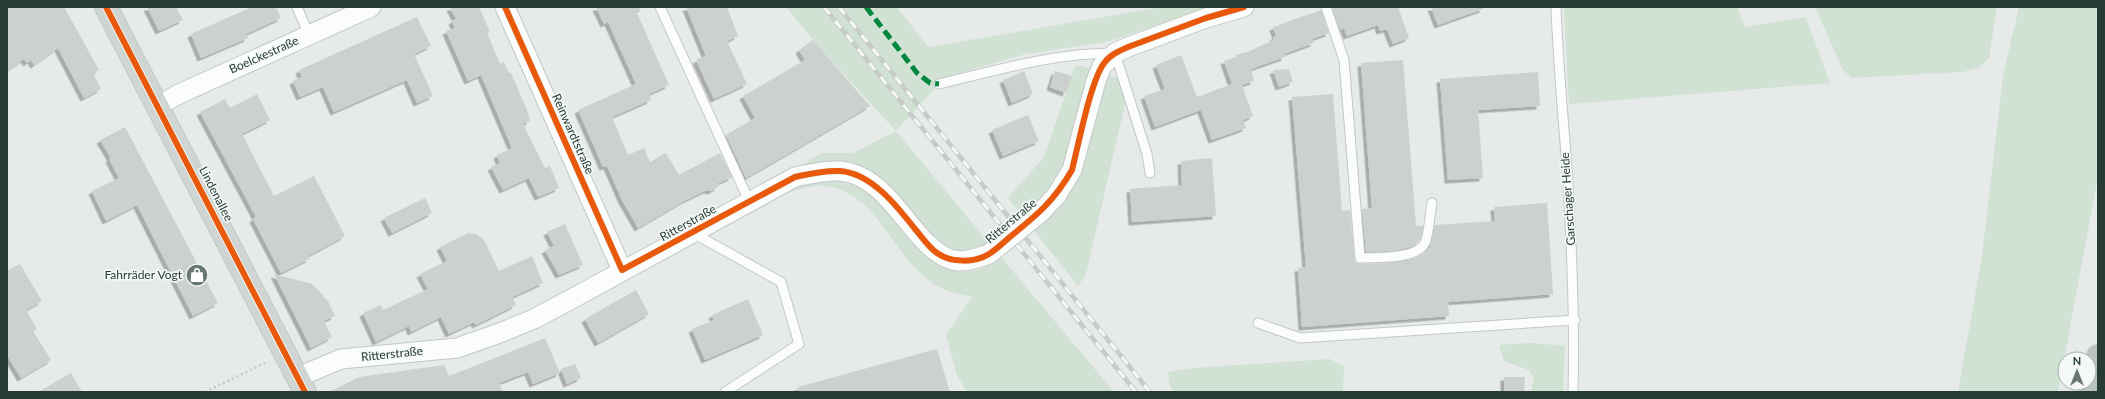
<svg xmlns="http://www.w3.org/2000/svg" width="2105" height="399" viewBox="0 0 2105 399" font-family="Lato,sans-serif">
<defs>
<filter id="shadow"><feDropShadow dx="-3.5" dy="3.5" stdDeviation="0" flood-color="#0004"/></filter>
</defs>
<rect width="100%" height="100%" fill="#e6eae8"/>
<g fill="#d1e1d4">
<polygon points="786,7 897,7 928,47 1163,7 1209,7 1107,42 1026,54 945,77 896,131 989,243 984,247 965,252 952,250 940,243 899,198 799,167 821,153 853,153 896,131 818,46"/>
<polygon points="1564,7 1737,7 1745,27 1806,17 1830,83 1569,104"/>
<polygon points="1815,7 1997,7 1989,58 1979,68 1962,72 1851,78 1842,68"/>
<polygon points="2019,7 2098,7 2098,176 2058,392 1958,392 1982,256 2003,76"/>
<polygon points="1075,66 1082,66 1130,82 1086,274 1078,286 1008,198 1044,157"/>
<path d="M830 180C848 183 863 187 877 200 914 234 942 302 1001 257L1114 392H967L957 375 946 335 972 297C956 294 940 290 927 279 893 253 877 196 831 187 813 183 794 191 777 196L802 184Z"/>
<polygon points="1532,343 1565,346 1563,392 1531,392 1534,378 1529,370 1504,361 1499,345"/>
<polygon points="1330,359 1344,367 1343,392 1174,392 1170,387 1168,372 1193,368"/>
</g>
<g fill="#ccd1cf" filter="url(#shadow)">
<polygon points="7,7 64,7 99,70 93,73 101,89 84,98 58,48 34,65 31,60 27,63 24,59 7,71"/>
<polygon points="147,7 176,7 183,20 159,31"/>
<polygon points="252,7 276,7 281,18 246,34 248,38 201,58 191,34"/>
<polygon points="450,7 479,7 490,32 487,33 500,64 504,62 509,73 511,73 527,110 530,121 523,124 545,168 550,166 559,188 538,197 529,178 503,190 491,167 500,163 497,155 512,148 481,75 468,81 446,31 455,28 452,21 456,19"/>
<polygon points="596,7 644,7 636,11 669,85 649,94 651,100 612,117 628,155 644,148 650,162 666,153 679,175 720,153 732,177 719,183 718,187 711,191 707,190 684,201 638,228 622,200 607,166 603,167 578,110 636,84 608,22 604,24"/>
<polygon points="686,7 727,7 738,36 727,41 747,84 714,99 696,60 706,56"/>
<polygon points="1332,7 1398,7 1409,38 1393,44 1387,29 1380,31 1378,25 1347,36 1344,28 1340,30"/>
<polygon points="1431,7 1483,7 1483,9 1438,25"/>
<polygon points="1321,10 1329,33 1312,39 1314,43 1284,54 1285,57 1251,69 1254,81 1242,85 1253,116 1243,120 1246,128 1212,140 1201,110 1155,127 1144,96 1165,89 1156,65 1181,55 1197,97 1232,84 1224,61 1236,57 1236,55 1247,52 1274,40 1273,37 1276,36 1273,27"/>
<polygon points="417,17 431,46 414,54 433,96 417,103 407,80 334,112 323,87 300,97 293,81 302,77 299,70"/>
<polygon points="813,40 870,106 746,178 726,135 755,118 743,96 805,60 799,50"/>
<polygon points="1403,60 1416,226 1423,226 1422,233 1420,240 1411,247 1395,251 1366,252 1362,209 1372,208 1361,63"/>
<polygon points="1289,69 1293,82 1279,87 1273,70"/>
<polygon points="1024,71 1033,94 1012,103 1003,80"/>
<polygon points="1055,71 1072,76 1066,93 1050,87"/>
<polygon points="1538,72 1540,106 1478,110 1483,178 1448,180 1440,79"/>
<polygon points="257,94 270,120 242,134 274,196 314,176 345,236 308,256 309,259 281,273 253,219 256,217 200,112 225,99 230,108"/>
<polygon points="1333,94 1342,211 1350,210 1355,262 1360,264 1386,263 1415,258 1423,254 1430,247 1435,225 1495,221 1494,207 1547,203 1553,294 1448,302 1449,316 1302,327 1298,268 1306,267 1292,97"/>
<polygon points="1028,115 1039,141 1003,156 992,130"/>
<polygon points="125,127 218,303 193,316 137,205 106,221 92,191 119,178 109,159 111,158 100,140"/>
<polygon points="1212,158 1216,216 1132,222 1130,189 1182,185 1181,161"/>
<polygon points="425,198 432,213 392,233 384,218"/>
<polygon points="565,224 583,265 559,275 545,250 554,246 547,232"/>
<polygon points="468,233 476,234 484,240 499,271 532,256 543,283 512,297 516,305 476,325 474,322 449,334 441,317 411,332 409,326 376,342 363,313 381,305 383,310 428,289 420,274 447,261 440,247"/>
<polygon points="20,264 42,301 26,310 37,329 33,331 51,360 21,378 7,355 7,271"/>
<polygon points="274,274 312,284 328,301 335,316 324,321 332,337 311,348"/>
<polygon points="636,290 649,314 598,343 585,319"/>
<polygon points="748,299 763,335 705,360 692,329 714,320 712,315"/>
<polygon points="545,338 560,373 533,384 528,372 499,383 503,392 329,392 359,377 444,365 449,376"/>
<polygon points="937,349 950,392 799,392 798,387"/>
<polygon points="575,364 581,378 567,384 561,369"/>
<polygon points="71,373 82,392 38,392"/>
<polygon points="1504,377 1525,377 1524,392 1504,392"/>
</g>
<g fill="none" stroke-linecap="round" stroke-linejoin="round">
<g stroke="#c3c7c5" stroke-width="11">
<g id="service">
<polyline points="297,7 309,35"/>
<polyline points="660,7 749,201"/>
<path d="M1326 7 1344 60 1360 258C1377 257 1416 260 1425 243 1429 234 1430 213 1432 203"/>
<path d="M1556 7C1558 66 1564 124 1568 183 1572 253 1575 322 1573 392"/>
<path d="M939 84C998 70 1054 53 1115 53L1147 154 1150 173"/>
<polyline points="693,233 781,282 799,344 725,392"/>
<polyline points="1258,323 1300,338 1575,320"/>
</g>
</g>
<g stroke="#c3c7c5" stroke-width="21">
<g id="minor">
<polyline points="505,7 622,270"/>
<polyline points="158,106 177,95 371,7"/>
<polyline points="1041,212 1056,196 1072,170 1096,81 1102,66 1115,53 1128,47 1206,18 1244,7"/>
<path d="M298 377 341 359 457 348 497 334 534 319 577 296 795 177C809 174 825 170 840 171 893 176 912 249 953 260 964 263 978 258 989 254"/>
</g>
</g>
<g stroke="#c2c9c6" stroke-width="24">
<polyline id="primary" points="106,7 305,392"/>
</g>
<g stroke="#c2c9c6" stroke-width="24">
<polyline id="motorway" points="2091,392 2098,356"/>
</g>
<polyline stroke="#c2cac6" stroke-width="2.5" stroke-dasharray="2 3" stroke-linecap="butt" points="205,392 267,362"/>
<use href="#service" stroke="#fbfcfc" stroke-width="9"/>
<use href="#minor" stroke="#fbfcfc" stroke-width="19"/>
<use href="#primary" stroke="#cfd5d3" stroke-width="22"/>
<use href="#motorway" stroke="#bcc2c0" stroke-width="22"/>
<g stroke="#c7cbc9" stroke-width="4.5">
<g id="rail">
<polyline points="824,7 1136,392"/>
<polyline points="839,7 1150,392"/>
</g>
</g>
<use href="#rail" stroke="#f4f8f6" stroke-width="3" stroke-dasharray="9" stroke-linecap="butt"/>
<g stroke="#c3c7c5" stroke-width="21" stroke-linecap="butt">
<polyline id="minor-bridge" points="989,254 1041,212"/>
</g>
<use href="#minor-bridge" stroke="#fbfcfc" stroke-width="19"/>
<polyline stroke="#00873e" stroke-width="5" stroke-dasharray="10 5" stroke-linecap="butt" points="866,7 917,73 930,83 939,84"/>
<g stroke="#f4f8f6" stroke-width="8">
<g id="cycleway">
<polyline points="106,7 305,392"/>
<path d="M505 7 622 270 795 177C809 174 824 170 840 171 871 173 897 206 915 229 922 237 928 247 937 253 951 263 975 263 989 254 997 249 1004 242 1011 236 1037 215 1054 201 1072 170 1078 147 1091 78 1105 62 1110 55 1119 51 1128 47L1206 18 1244 7"/>
</g>
</g>
<use href="#cycleway" stroke="#e8590c" stroke-width="6"/>
</g>
<defs>
<g id="shop-disc" transform="scale(1.15)"><circle r="9.5" fill="#697872" stroke="#f4f8f6"/><path d="M-5-2.5h2.3a2.7 3.5 0 0 1 5.4 0H5L5.5 6h-11ZM-1.5-2.5h3a1.5 2.3 0 0 0-3 0Z" fill="#fff"/></g>
</defs>
<g fill-rule="evenodd">
<use href="#shop-disc" x="197" y="275"/>
</g>
<g text-anchor="middle" stroke-width="3.5" stroke-linejoin="round" paint-order="stroke">
<g font-size="12" fill="#253b33" stroke="#f4f8f6">
<text transform="translate(264 55) rotate(-24)" y="4">Boelckestraße</text>
<text transform="translate(573 134) rotate(66)" y="4">Reinwardtstraße</text>
<text transform="translate(216 194) rotate(63)" y="4">Lindenallee</text>
<text transform="translate(1568 199) rotate(-94)" y="4">Garschager Heide</text>
<text transform="translate(1011 221) rotate(-40)" y="4">Ritterstraße</text>
<text transform="translate(688 223) rotate(-29)" y="4">Ritterstraße</text>
<text transform="translate(392 354) rotate(-6)" y="4">Ritterstraße</text>
</g>
<g font-size="12" fill="#253b33" stroke="#f4f8f6" text-anchor="end">
<text x="182" y="279">Fahrräder Vogt</text>
</g>
</g>
<rect width="2105" height="399" fill="none" stroke="#253b33" stroke-width="16"/>
<g transform="translate(2077 371)"><circle r="19" fill="#f4f8f6" stroke="#a1aca8"/>
<path d="M0-3L7 15L0 10L-7 15Z" fill="#697872"/>
<text y="-6" font-size="11" font-weight="bold" text-anchor="middle" fill="#253b33">N</text>
</g>
</svg>
